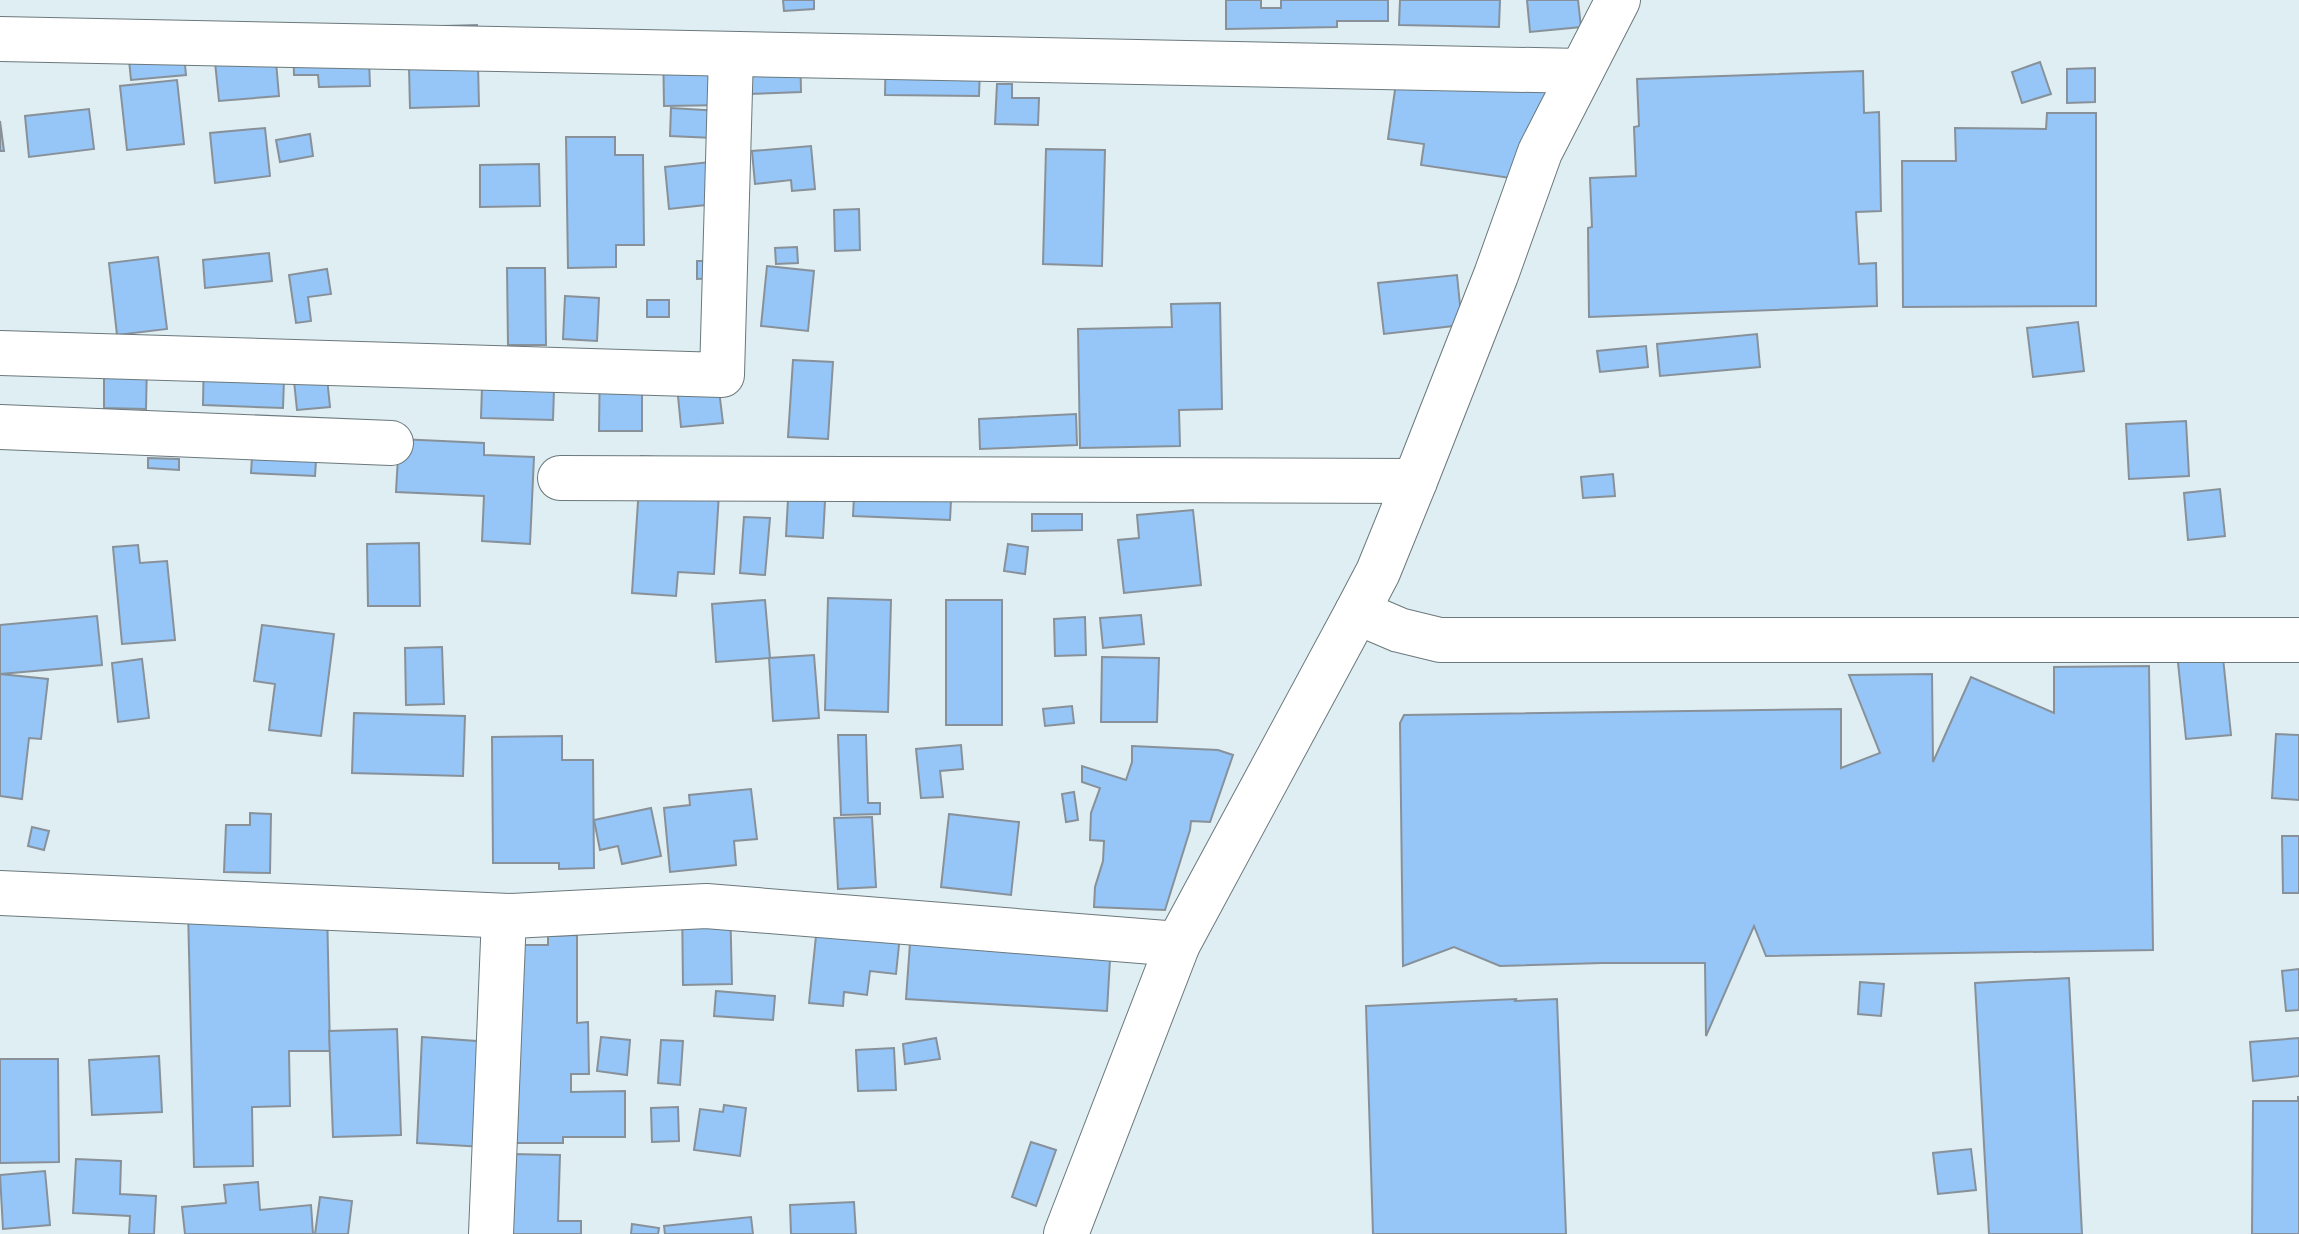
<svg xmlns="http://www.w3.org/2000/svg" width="2299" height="1234" viewBox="0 0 2299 1234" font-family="'Fira Sans',sans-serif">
<rect width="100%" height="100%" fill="#deeef2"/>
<g fill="#95c6f7" stroke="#88919a" stroke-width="2">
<polygon points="783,0 814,0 814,9 784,11"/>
<polygon points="1226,0 1261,0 1261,8 1281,8 1281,0 1388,0 1388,21 1337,21 1337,27 1226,29"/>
<polygon points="1400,0 1500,0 1499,27 1399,25"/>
<polygon points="1527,0 1578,0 1581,27 1530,32"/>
<polygon points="181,24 186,75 131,80 126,30"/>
<polygon points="477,25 479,106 410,108 408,27"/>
<polygon points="273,27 279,96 219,101 212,33"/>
<polygon points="368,33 370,86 319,87 318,75 294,75 293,36"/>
<polygon points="886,38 981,40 979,96 885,95"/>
<polygon points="728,41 728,105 664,106 663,42"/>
<polygon points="800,43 801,92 749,94 747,45"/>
<polygon points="1399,62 1553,84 1538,182 1421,165 1424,144 1388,139"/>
<polygon points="2040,62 2051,94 2022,103 2012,72"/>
<polygon points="2095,68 2095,102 2067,103 2067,69"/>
<polygon points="1863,71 1864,113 1879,112 1881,211 1856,212 1859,264 1876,263 1877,306 1589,317 1588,228 1592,227 1590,178 1636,176 1634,127 1639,126 1637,79"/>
<polygon points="177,80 184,144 127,150 120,86"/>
<polygon points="997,84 1012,84 1012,98 1039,98 1038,125 995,124"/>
<polygon points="671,108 737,112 736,139 670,136"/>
<polygon points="89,109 94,149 29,157 25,116"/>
<polygon points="2047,113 2096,113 2096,306 1903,307 1902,161 1956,161 1955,128 2046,129"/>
<polygon points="0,121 4,151 0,151"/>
<polygon points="265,128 270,176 215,183 210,133"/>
<polygon points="310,134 313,156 280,162 276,140"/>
<polygon points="566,137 615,137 615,155 643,155 644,245 616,245 616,267 568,268"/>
<polygon points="811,146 815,189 792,191 791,180 755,184 752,151"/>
<polygon points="1046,149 1105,150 1102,266 1043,264"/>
<polygon points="710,162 715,204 669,209 665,167"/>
<polygon points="539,164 540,206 480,207 480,165"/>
<polygon points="859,209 860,250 835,251 834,210"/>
<polygon points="797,247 798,263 776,264 775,248"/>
<polygon points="269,253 272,281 205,288 203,260"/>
<polygon points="158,257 167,329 117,335 109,263"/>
<polygon points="697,261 719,261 719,278 697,279"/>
<polygon points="767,266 814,271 808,331 761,326"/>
<polygon points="507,268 545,268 546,345 508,345"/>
<polygon points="327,269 331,294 308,297 311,321 296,323 289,275"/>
<polygon points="1457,275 1462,325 1384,334 1378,283"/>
<polygon points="565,296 599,298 597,341 563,339"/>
<rect x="647" y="300" width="22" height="17"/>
<polygon points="1220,303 1222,409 1179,410 1180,446 1080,448 1078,329 1172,327 1171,304"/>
<polygon points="2078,322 2084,371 2033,377 2027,328"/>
<polygon points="1757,334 1760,367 1660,376 1657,344"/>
<polygon points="1646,346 1648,367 1600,372 1597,351"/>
<polygon points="324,348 330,407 297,410 291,352"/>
<polygon points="204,349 285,351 283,408 203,405"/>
<polygon points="483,356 555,358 553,420 481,418"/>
<polygon points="600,357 642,383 642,431 599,431"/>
<polygon points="104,359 147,360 146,409 104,408"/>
<polygon points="793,360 833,362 828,439 788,437"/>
<polygon points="718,382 723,423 681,427 677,386"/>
<polygon points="1076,414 1077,445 980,449 979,419"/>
<polygon points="2186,421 2189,476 2129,479 2126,424"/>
<polygon points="399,439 484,443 484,455 534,457 530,544 482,541 484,496 396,492"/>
<polygon points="253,441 317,444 315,476 251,473"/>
<polygon points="641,456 721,461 714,574 678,572 676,596 632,593"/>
<polygon points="148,458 179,459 179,470 148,468"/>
<polygon points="856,458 953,462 950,520 853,516"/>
<polygon points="1613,474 1615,496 1583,498 1581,477"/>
<polygon points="2220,489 2225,536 2188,540 2184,493"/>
<polygon points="788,499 825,501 823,538 786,536"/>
<polygon points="1193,510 1201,585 1124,593 1118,540 1139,538 1137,515"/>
<polygon points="1032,514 1082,514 1082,530 1032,531"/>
<polygon points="744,517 770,518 765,575 740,573"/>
<polygon points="419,543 420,606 368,606 367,544"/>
<polygon points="1008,544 1028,547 1025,574 1004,571"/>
<polygon points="138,545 140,563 167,561 175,640 122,644 113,547"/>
<polygon points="828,598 891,600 888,712 825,710"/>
<polygon points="765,600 770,658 716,662 712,604"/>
<rect x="946" y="600" width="56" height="125"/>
<polygon points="1141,615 1144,644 1103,648 1100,618"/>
<polygon points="97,616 102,665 0,674 0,625"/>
<polygon points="1085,617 1086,655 1055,656 1054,619"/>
<polygon points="262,625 334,634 321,736 269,730 275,684 254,681"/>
<polygon points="442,647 444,704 406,705 405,648"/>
<polygon points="2222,648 2231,735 2186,739 2177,653"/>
<polygon points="814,655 819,718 773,721 769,658"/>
<polygon points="1102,657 1159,658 1157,722 1101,722"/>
<polygon points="142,659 149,718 118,722 112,663"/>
<polygon points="2149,666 2153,950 1766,956 1754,926 1706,1036 1705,963 1602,963 1500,966 1454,947 1403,966 1400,723 1404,715 1841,709 1841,768 1880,753 1849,675 1932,674 1933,762 1971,677 2054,713 2054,667"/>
<polygon points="0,674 48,679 41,739 29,738 22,799 0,796"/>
<polygon points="1072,706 1074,723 1045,726 1043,709"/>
<polygon points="354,713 465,716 463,776 352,773"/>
<polygon points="2276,734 2299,735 2299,800 2272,798"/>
<polygon points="838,735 866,735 868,803 880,803 880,814 841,815"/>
<polygon points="562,736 562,760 593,760 594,868 559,869 559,863 493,863 492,737"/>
<polygon points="961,745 963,769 940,771 943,797 921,798 916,749"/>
<polygon points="1132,746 1218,750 1233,755 1210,822 1191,821 1190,830 1165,910 1094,907 1095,887 1103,861 1104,841 1090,840 1091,813 1100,788 1082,782 1082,766 1126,780 1132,762"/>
<polygon points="751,789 757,839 734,841 736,865 670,872 664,808 690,805 689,795"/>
<polygon points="1074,792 1078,820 1066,822 1062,794"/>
<polygon points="651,808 661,856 622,864 618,846 600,850 594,820"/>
<polygon points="250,813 271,814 270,873 224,872 226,825 250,825"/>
<polygon points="949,814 1019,822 1011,895 941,887"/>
<polygon points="872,817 876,887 838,889 834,818"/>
<polygon points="32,827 49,831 44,850 28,846"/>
<polygon points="2282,836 2299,836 2299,893 2283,893"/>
<polygon points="730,901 732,984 683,985 682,902"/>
<polygon points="327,906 330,1051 289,1051 290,1106 252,1107 253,1166 194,1167 188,909"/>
<polygon points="818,917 901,925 896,974 870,971 867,995 844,992 843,1006 809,1003"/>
<polygon points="911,929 1111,942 1107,1011 906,999"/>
<polygon points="577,935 577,1023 588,1022 589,1074 571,1074 571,1092 625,1091 625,1137 563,1137 563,1143 513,1143 511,945 548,945 548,936"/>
<polygon points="2299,969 2299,1010 2286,1011 2282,971"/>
<polygon points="2069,978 2082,1234 1989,1234 1975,983"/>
<polygon points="1860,982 1884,984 1881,1016 1858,1014"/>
<polygon points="716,991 775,996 773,1020 714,1016"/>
<polygon points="1516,999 1515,1001 1557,999 1566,1234 1373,1234 1366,1006"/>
<polygon points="397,1029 401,1135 333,1137 329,1031"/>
<polygon points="422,1037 490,1042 484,1147 417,1143"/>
<polygon points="601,1037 630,1040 627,1075 597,1071"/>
<polygon points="936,1038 940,1059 905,1064 903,1044"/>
<polygon points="2299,1038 2299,1076 2253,1081 2250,1042"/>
<polygon points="661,1040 683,1041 680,1085 658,1083"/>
<polygon points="894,1048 896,1090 858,1091 856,1050"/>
<polygon points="159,1056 162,1112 92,1115 89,1060"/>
<polygon points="0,1059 58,1059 59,1162 0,1163"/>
<polygon points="2298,1097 2299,1097 2299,1234 2252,1234 2253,1101 2298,1101"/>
<polygon points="724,1105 746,1108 740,1156 694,1150 700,1109 723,1112"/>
<polygon points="678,1107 679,1141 652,1142 651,1108"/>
<polygon points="1031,1142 1056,1150 1036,1206 1012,1197"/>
<polygon points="1971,1149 1976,1190 1938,1194 1933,1153"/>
<polygon points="511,1154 560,1155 558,1221 581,1221 581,1234 510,1234"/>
<polygon points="76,1159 121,1161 120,1194 156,1196 154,1234 129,1234 130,1216 73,1213"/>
<polygon points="45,1171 50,1225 3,1229 0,1175"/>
<polygon points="258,1182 260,1210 311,1205 313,1234 185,1234 182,1207 226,1203 224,1185"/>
<polygon points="320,1197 352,1201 348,1234 315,1234"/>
<polygon points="854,1202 856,1234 791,1234 790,1205"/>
<polygon points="751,1217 753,1234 665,1234 664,1226"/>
<polygon points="632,1224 659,1228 658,1234 631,1234"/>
</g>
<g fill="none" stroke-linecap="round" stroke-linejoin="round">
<g stroke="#6b787c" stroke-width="46">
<g id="minor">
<polyline points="1618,0 1540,152 1496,275 1415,481 1378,572 1357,612 1399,630 1440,640 2299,640"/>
<polyline points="0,39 1581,71"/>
<polyline points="0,353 722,375 731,54"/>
<polyline points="0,427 391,443"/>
<polyline points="560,478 1415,481"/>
<polyline points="0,893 512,916 706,906 1178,944"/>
<polyline points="491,1234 504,916"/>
<polyline points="1066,1234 1178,944 1357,612"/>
</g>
</g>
<use href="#minor" stroke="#fff" stroke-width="44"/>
</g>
</svg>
